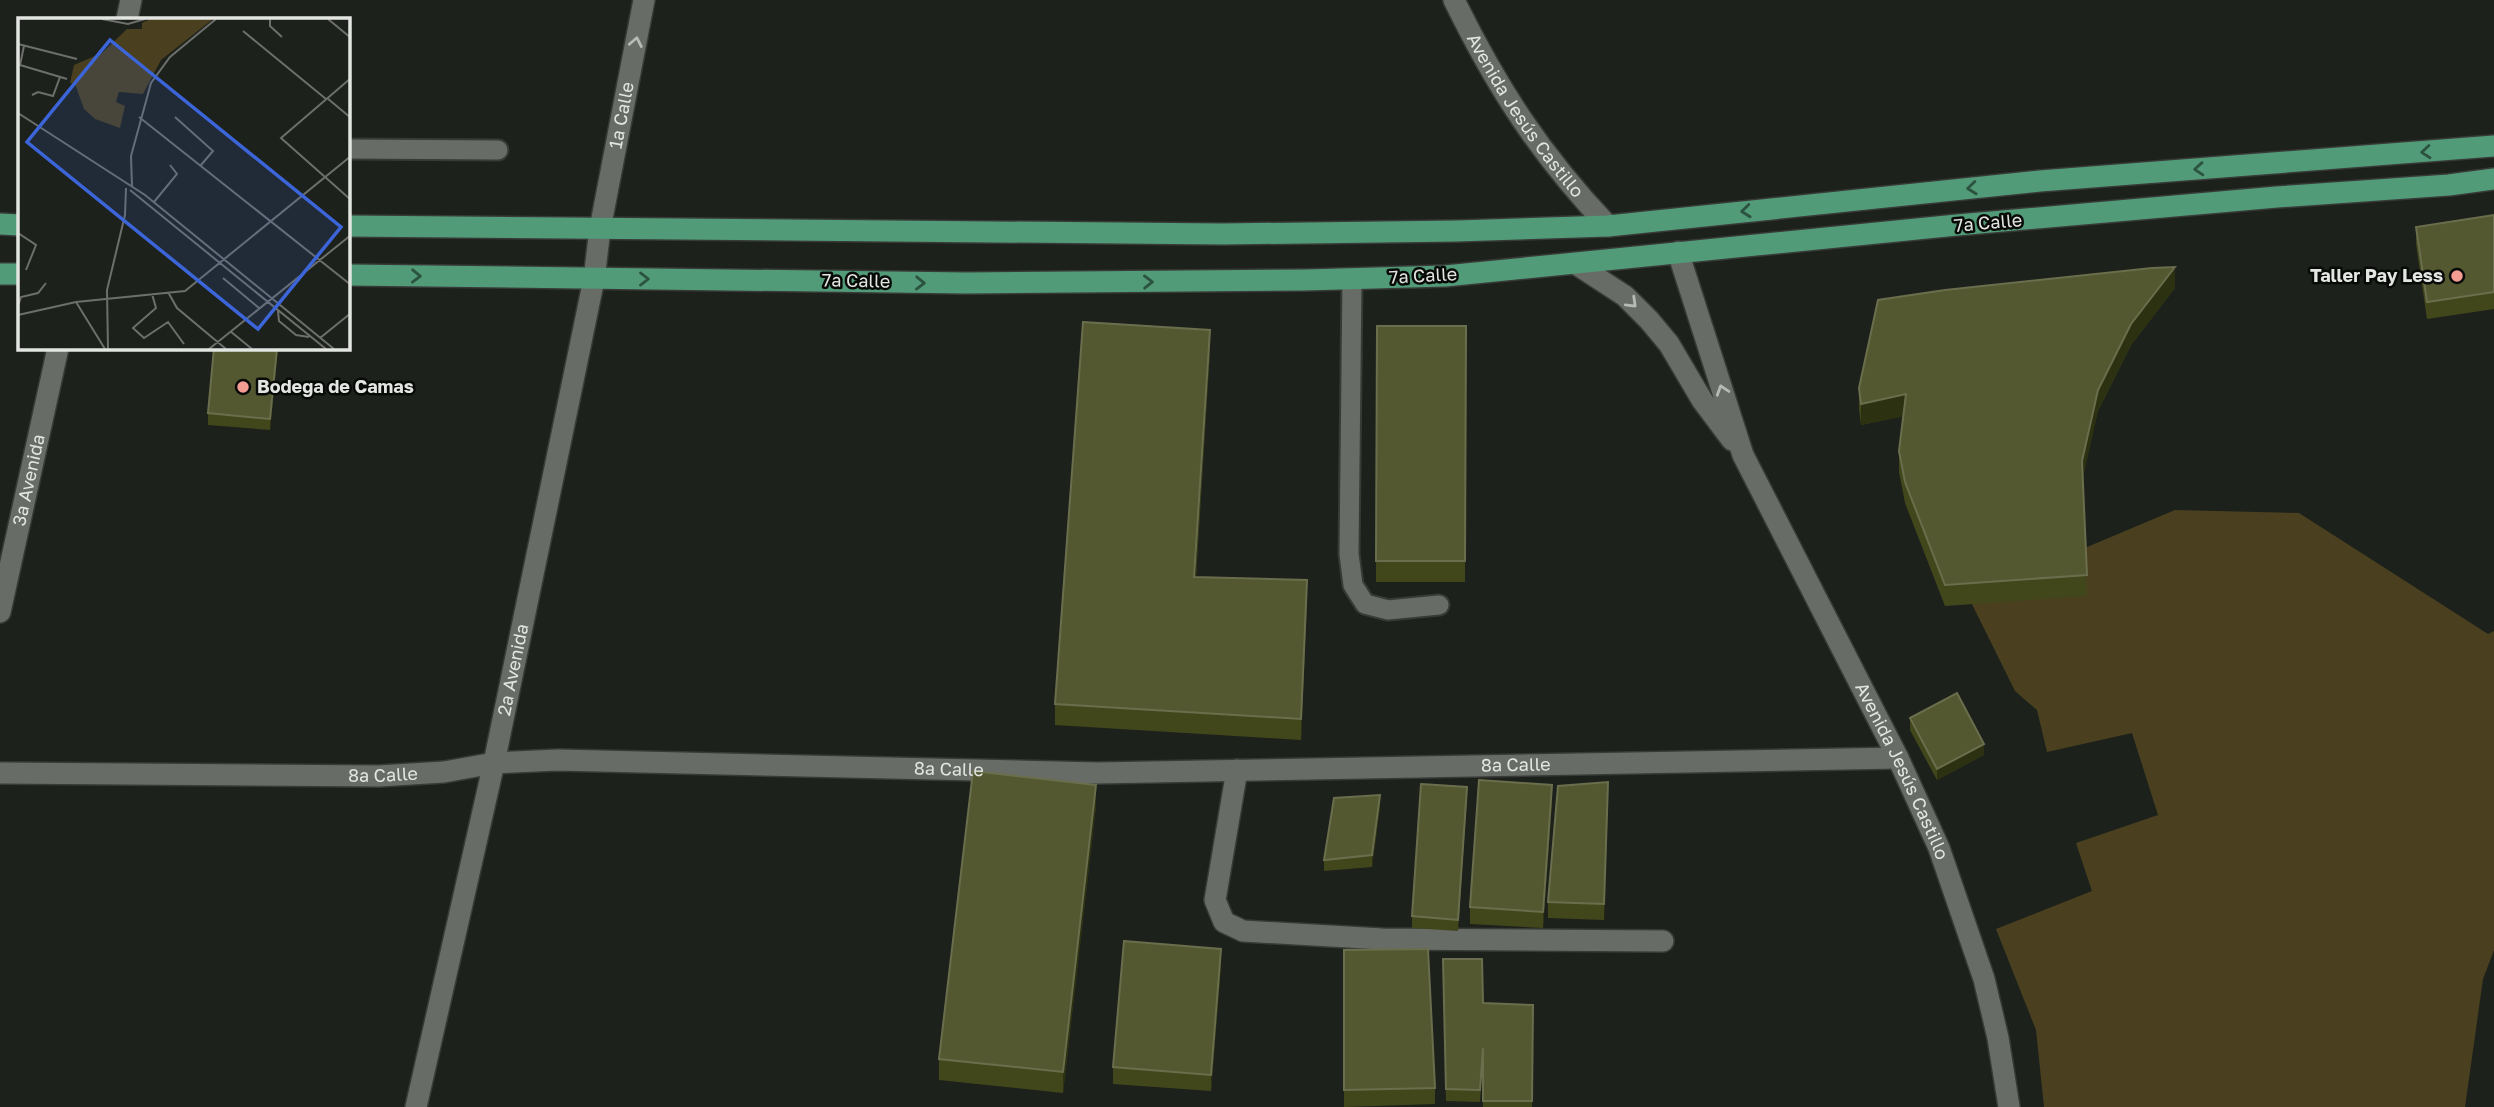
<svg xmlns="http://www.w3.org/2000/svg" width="2494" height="1107" viewBox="0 0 2494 1107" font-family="'Golos Text',sans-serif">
<rect width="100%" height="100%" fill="#1d211c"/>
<polygon fill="#4a401f" points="2175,510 2299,513 2488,634 2494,631 2494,950 2483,979 2465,1107 2044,1107 2036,1030 1996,929 2092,891 2076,843 2158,815 2132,733 2047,752 2037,710 2015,691 1962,584 2028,572"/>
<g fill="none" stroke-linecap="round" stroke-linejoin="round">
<g stroke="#383a37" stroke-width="23">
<g id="lane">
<polyline points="348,149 498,150"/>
<polyline points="1352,279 1349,554 1353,585 1365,604 1388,610 1439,605"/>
</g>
</g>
<g stroke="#383a37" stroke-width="24">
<g id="street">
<path id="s1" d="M1454 0C1497 88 1540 154 1608 226"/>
<polyline points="127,19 131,0"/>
<path id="s2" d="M0 612 58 348"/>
<polyline points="1237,770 1215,900 1224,922 1243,931 1382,939 1663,941"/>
<path id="s3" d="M0 773 379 776 444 772 494 763 558 760 1097 773 1898 758"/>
<path id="s4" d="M416 1107 494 763 594 279 600 229 644 0"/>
</g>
</g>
<g stroke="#383a37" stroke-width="24">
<g id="secondary">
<path id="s5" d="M1678 252 1743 455 1898 758 1939 848 1984 979 1998 1038 2009 1107"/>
<polyline points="1576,264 1625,296 1649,320 1669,344 1702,400 1732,440"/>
</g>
</g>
<g stroke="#383a37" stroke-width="24">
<g id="primary">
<polyline points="0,224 19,225"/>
<polyline points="348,226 1223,234 1457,231 1608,226 2040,181 2494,146"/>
<polyline points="0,274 19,274"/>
<polyline points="348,275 966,283 1305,280 1445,276 1957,225 2277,197 2449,185 2494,179"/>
</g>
</g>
<use href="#lane" stroke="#686c67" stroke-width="19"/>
<use href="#street" stroke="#686c67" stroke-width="21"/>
<use href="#secondary" stroke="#686c67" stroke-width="21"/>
<use href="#primary" stroke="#519b78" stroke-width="21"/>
</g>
<g fill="#42471b">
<polygon points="2494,215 2494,309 2427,319 2416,244 2416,227"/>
<polygon points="2175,288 2131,345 2098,411 2082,478 2087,596 1945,606 1905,503 1899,472 1899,451 1904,416 1861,425 1859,409 1859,388"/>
<polygon points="1377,326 1466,326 1465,582 1376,582"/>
<polygon points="278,348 270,430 208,425 208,413"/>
<polygon points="1210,351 1196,578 1307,601 1301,740 1055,725 1055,704"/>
<polygon points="1910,718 1984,755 1937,780 1910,730"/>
<polygon points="1467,798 1458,931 1412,928 1412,916"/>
<polygon points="1608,799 1604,920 1548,918 1548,902"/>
<polygon points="1552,802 1543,928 1470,924 1470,907"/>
<polygon points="1096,806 1063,1093 939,1080 939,1059"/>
<polygon points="1380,807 1372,867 1324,871 1324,860"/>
<polygon points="1344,950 1435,1088 1435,1104 1344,1107"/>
<polygon points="1443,959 1483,1003 1533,1005 1532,1107 1483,1107 1483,1060 1480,1102 1446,1101"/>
<polygon points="1221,966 1211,1091 1113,1084 1113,1067"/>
</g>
<g fill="#2c3112">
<polygon points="2175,267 2175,288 2131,345 2098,411 2082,482 2082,461 2098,390 2131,324"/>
<polygon points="1210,330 1210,351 1194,598 1194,577"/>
<polygon points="277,348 278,348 270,430 270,419"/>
<polygon points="1906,394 1906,416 1861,425 1861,404"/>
<polygon points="1307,580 1307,601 1301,740 1301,719"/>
<polygon points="1984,744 1984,755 1937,780 1937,769"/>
<polygon points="1608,782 1608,799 1604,920 1604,904"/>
<polygon points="1096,785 1096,806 1063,1093 1063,1072"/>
<polygon points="1552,785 1552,802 1543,928 1543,912"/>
<polygon points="1467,787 1467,798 1458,931 1458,920"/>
<polygon points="1380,795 1380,807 1372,867 1372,855"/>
<polygon points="1221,949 1221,966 1211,1091 1211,1075"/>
</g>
<g fill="#535830" stroke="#6a6e4c" stroke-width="2">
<polygon points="2494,215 2494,292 2427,302 2416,227"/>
<polygon points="2175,267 2131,324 2098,390 2082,461 2087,575 1945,585 1905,482 1899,451 1906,394 1861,404 1859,388 1878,300 1945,290 2152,268"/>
<polygon points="1083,322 1210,330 1194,577 1307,580 1301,719 1055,704"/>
<polygon points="1377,326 1466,326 1465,561 1376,561"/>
<polygon points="214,348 277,348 270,419 208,413"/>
<polygon points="1957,693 1984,744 1937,769 1910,718"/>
<polygon points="973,771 1096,785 1063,1072 939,1059"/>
<polygon points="1479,780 1552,785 1543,912 1470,907"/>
<polygon points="1608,782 1604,904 1548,902 1558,786"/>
<polygon points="1421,784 1467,787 1458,920 1412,916"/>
<polygon points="1380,795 1372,855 1324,860 1334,798"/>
<polygon points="1124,941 1221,949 1211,1075 1113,1067"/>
<polygon points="1428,949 1435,1088 1344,1090 1344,950"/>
<polygon points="1443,959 1482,959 1483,1003 1533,1005 1532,1101 1483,1101 1483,1048 1480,1090 1446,1089"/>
</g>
<defs><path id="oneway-chevron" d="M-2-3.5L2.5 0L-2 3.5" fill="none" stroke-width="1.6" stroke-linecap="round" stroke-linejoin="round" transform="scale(1.75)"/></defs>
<g stroke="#b7bbb6">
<use href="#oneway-chevron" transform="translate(636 42) rotate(-79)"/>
<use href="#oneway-chevron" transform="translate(1632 303) rotate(44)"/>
<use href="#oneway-chevron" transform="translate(1722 390) rotate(-108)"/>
</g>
<g stroke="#2c5240">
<use href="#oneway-chevron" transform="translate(2426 152) rotate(175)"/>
<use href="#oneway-chevron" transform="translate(2199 169) rotate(176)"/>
<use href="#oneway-chevron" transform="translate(1972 188) rotate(174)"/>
<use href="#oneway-chevron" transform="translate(1746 211) rotate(174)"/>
<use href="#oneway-chevron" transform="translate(416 276) rotate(1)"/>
<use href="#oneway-chevron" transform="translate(644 279)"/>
<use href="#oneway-chevron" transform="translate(1148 282) rotate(-1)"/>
<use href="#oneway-chevron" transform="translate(920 283) rotate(1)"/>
</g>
<g fill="#f59c93" stroke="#080a08" stroke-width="2.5">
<circle cx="2457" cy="276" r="7"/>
<circle cx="243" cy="387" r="7"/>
</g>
<g text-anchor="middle" stroke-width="5" stroke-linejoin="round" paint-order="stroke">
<g font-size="18" fill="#e2e5e1" stroke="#080a08">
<text dy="6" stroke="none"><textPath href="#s4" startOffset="1013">1a Calle</textPath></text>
<text dy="6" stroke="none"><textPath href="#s1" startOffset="136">Avenida Jesús Castillo</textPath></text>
<text transform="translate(1988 223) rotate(-5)" y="6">7a Calle</text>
<text transform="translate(1423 276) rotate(-3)" y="6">7a Calle</text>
<text transform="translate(856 281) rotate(1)" y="6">7a Calle</text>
<text dy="6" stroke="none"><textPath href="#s2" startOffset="135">3a Avenida</textPath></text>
<text dy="6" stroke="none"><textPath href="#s4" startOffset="448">2a Avenida</textPath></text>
<text dy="6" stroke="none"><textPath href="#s3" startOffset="1517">8a Calle</textPath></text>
<text dy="6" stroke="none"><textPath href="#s3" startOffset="950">8a Calle</textPath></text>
<text dy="6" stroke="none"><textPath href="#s5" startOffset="567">Avenida Jesús Castillo</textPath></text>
<text dy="6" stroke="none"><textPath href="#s3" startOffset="383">8a Calle</textPath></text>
</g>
<g font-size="18" font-weight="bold" fill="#e2e5e1" stroke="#080a08" text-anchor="end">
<text x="2443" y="282">Taller Pay Less</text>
<text x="257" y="393" text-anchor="start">Bodega de Camas</text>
</g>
</g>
<g transform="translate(18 18)">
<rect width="332" height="332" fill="#1d211c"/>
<path d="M132 1H195L143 42 125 76 101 74 98 84 107 88 102 110 77 101 66 91 57 66 52 65 56 47 84 35 109 11H124V5Z" fill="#4a401f"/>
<path fill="none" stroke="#6c6f6b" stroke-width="2" d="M84 1 110 6 127 1M252 1V8L264 19M310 1 333 20M225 13 308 81M0 26 59 41M6 28 2 47 49 61M333 60 263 120 333 182M14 77 20 74 35 78 42 59M309 80 333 100M0 95 127 177 316 331M121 99 333 267M157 99 195 133 183 147M114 168 113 138 133 65 152 39 198 1M112 172 308 331M136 184 159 156 152 147M0 215 18 227 8 252M205 260 241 290M150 274 159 290 208 331M134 276 138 290 115 310 126 320 150 304 166 326M58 284 87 331M0 288 3 279 20 275 28 265M260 293 261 303 278 317 291 319M0 297 58 284 167 273 333 138M212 313 234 331M302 320 333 295M90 331 89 272 107 197 108 170M191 331 333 217"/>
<path fill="#3b65d9" fill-opacity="0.15" stroke="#3b65d9" stroke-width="3.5" d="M92 22 323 209 240 311 9 124Z"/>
<rect width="332" height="332" fill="none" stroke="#e2e5e1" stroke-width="3.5"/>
</g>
</svg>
